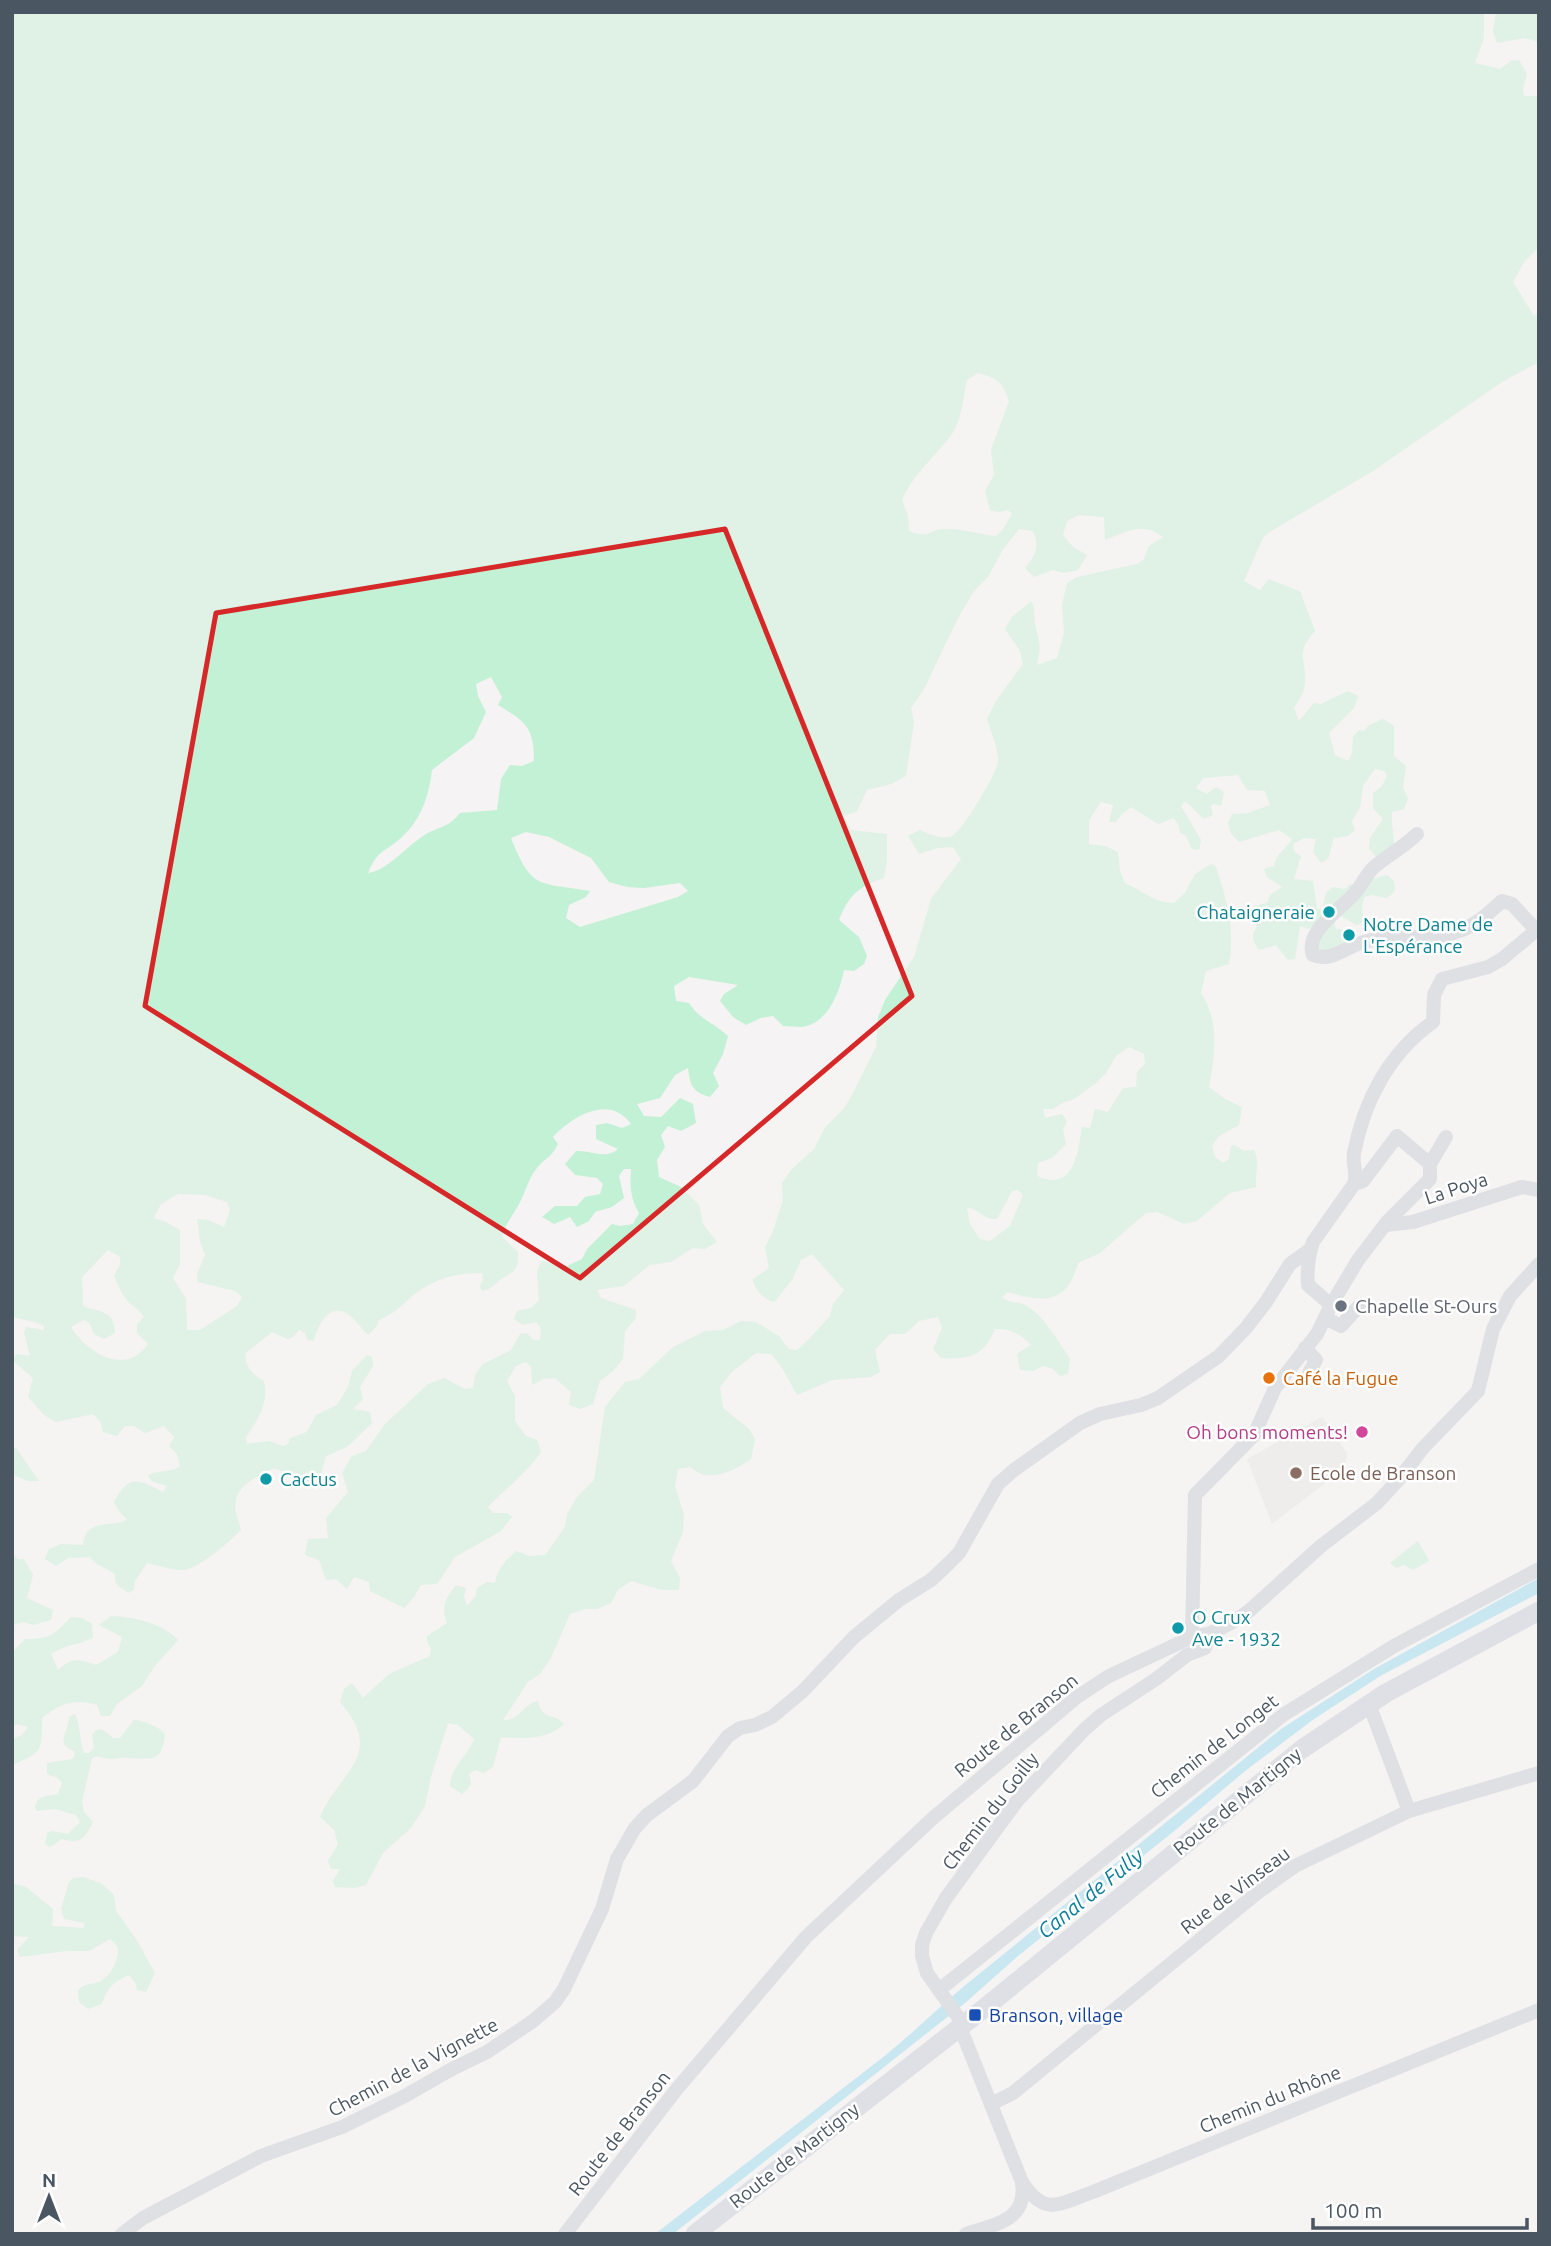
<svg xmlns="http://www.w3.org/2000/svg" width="1551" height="2246" font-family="Ubuntu,sans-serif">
<rect width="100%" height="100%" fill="#f5f3f3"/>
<path fill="#e6e4e5" d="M1322 1417 1347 1453 1345 1468 1272 1524 1247 1459Z"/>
<g fill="#c3f1d5" fill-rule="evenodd">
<path d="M12 12H1484V38L1475 63 1500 69 1511 61 1519 60 1527 74 1523 89 1524 96H1539V247L1524 262 1513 282 1534 316 1539 314V362L1502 382 1373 471 1268 533 1263 538 1244 581 1260 590 1269 579 1301 592C1304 606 1311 617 1315 631 1295 653 1306 658 1305 682 1305 691 1299 700 1294 708L1299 721 1314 703 1321 704 1348 691 1358 696 1354 708 1329 733 1335 755 1348 761 1352 753 1353 737 1359 730 1364 731 1369 725 1383 719 1394 726V756L1406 766 1403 787 1408 799 1404 809 1392 812C1391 824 1394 833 1394 845L1377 858 1369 849 1370 838 1383 819 1373 808V793L1382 786 1387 776 1385 771 1375 769 1363 786 1360 807 1352 821 1355 830 1348 836 1334 838 1328 859 1321 863 1313 852 1316 839 1304 838 1293 844 1294 852 1301 856 1294 879 1313 881 1317 909H1322L1326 893 1332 887 1345 889 1349 885 1387 875 1394 881 1395 891 1387 898 1371 895 1364 897 1362 909 1364 923 1356 925 1338 914 1334 923 1336 929 1355 930 1357 940 1326 956 1316 950 1314 927 1308 929 1300 926 1295 959 1288 960 1276 945 1259 950C1252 940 1251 937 1257 926L1253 912 1254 906 1267 903 1270 895 1282 887 1267 877 1264 869 1274 866C1275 854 1287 849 1292 839L1279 830 1239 842 1231 834 1228 823 1232 814 1248 813 1270 805 1265 791 1247 790 1238 775 1203 778 1196 788 1207 794 1216 787 1224 792 1221 806 1214 804 1211 806 1213 815 1204 819 1185 801 1181 806 1201 840 1199 850 1192 849 1186 836 1180 833 1179 826 1174 818 1158 824 1131 807 1121 815 1116 822H1109L1113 805 1101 802 1089 820V844L1105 846 1118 852 1120 871 1125 883C1143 891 1155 903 1174 903L1185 893 1195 874 1211 864 1216 867C1227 900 1235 930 1229 964L1206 971 1201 993C1220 1023 1215 1053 1209 1087L1225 1099 1242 1107 1239 1125 1219 1136 1212 1146 1215 1157 1223 1163 1229 1159 1231 1146 1235 1145 1244 1151 1254 1150C1260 1162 1255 1174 1256 1187L1230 1193 1197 1221 1184 1224 1157 1212 1146 1213 1100 1253 1078 1263C1067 1304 1044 1303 1008 1292L1002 1297C1009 1304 1019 1301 1027 1306 1045 1317 1058 1342 1070 1358L1068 1374 1060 1376 1053 1369 1043 1366 1033 1371 1020 1370 1017 1354 1031 1345C1020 1334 1011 1328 995 1329 983 1357 970 1359 941 1358L933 1349 942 1328 938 1317 919 1321 905 1334H890L875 1350 880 1372 871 1377 832 1380 797 1395 781 1366 771 1354 756 1353 732 1372 720 1387 723 1408 749 1429 755 1439 751 1459C739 1468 721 1477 706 1475 701 1475 695 1470 690 1467L678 1469 675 1486 684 1515 683 1532 671 1561 680 1578 679 1590H662L631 1581 618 1590 611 1603 597 1609H585L570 1614 551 1658 540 1674 528 1682 503 1720C520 1721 523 1704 538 1701 543 1722 552 1711 564 1724 547 1740 522 1739 501 1737L493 1767 484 1773 475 1770 469 1774C473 1785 470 1787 462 1794L450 1786C451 1766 468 1756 474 1739L458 1725 448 1723 431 1777 425 1806 411 1828 383 1853 366 1885 354 1888 335 1887 333 1881 340 1869H331L328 1861 338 1844 334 1830 320 1817C339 1771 387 1756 340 1702L344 1689 352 1683 363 1698 389 1674 430 1656 431 1649 427 1641V1636L447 1623C441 1607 445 1599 456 1585L466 1588 464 1596 467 1606 476 1596 477 1588 487 1582 495 1583C498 1568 505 1561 516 1551L530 1556 545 1555 565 1527 567 1514 577 1497 594 1480 605 1407 625 1382 639 1379 673 1347 705 1331 723 1330 741 1321 756 1322 779 1336 789 1349 797 1350 809 1339 830 1316 833 1304 844 1290 812 1254 801 1260 792 1280 774 1302C764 1299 754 1290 753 1279L769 1268 765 1247 772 1234 783 1200 782 1183 791 1170 814 1149 824 1129 845 1107 852 1095 876 1047 878 1017 885 1000 914 957 931 899 961 859 953 847 938 848 919 854 908 836 920 830C929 834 941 840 952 836 962 832 997 773 998 762 999 750 991 732 987 719L996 701 1023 664 1020 651 1005 629 1012 617 1031 601C1036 609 1033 614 1035 624 1039 644 1042 643 1037 665L1057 658 1064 633 1062 605 1067 583 1077 577 1137 564 1144 559 1149 546 1163 537C1142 521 1127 532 1105 540L1104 517 1079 515 1067 521 1063 535 1073 547 1087 555 1078 570 1063 573 1053 570 1034 577 1025 568C1036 555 1040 546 1033 531L1019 529 1002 551 988 577 974 591 958 618 923 691 911 708 914 722 906 776 891 784 867 790 857 811 844 816 851 830 887 834V860L884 878C859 886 848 896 839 920L859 937 867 956 864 964 854 971 844 970C840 992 827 1025 801 1027 795 1027 789 1026 783 1026L773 1016 761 1018 746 1025 733 1017 720 1001 724 994 738 985 689 977 674 986 676 1001 689 1003C699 1019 714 1023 728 1036L723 1054 713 1073 719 1086 710 1097C692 1092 690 1085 688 1068L675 1075 660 1098 637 1104 644 1116 661 1117 680 1098 693 1104 696 1123 681 1131 668 1126 661 1135 665 1147 657 1160 659 1177 681 1187 699 1205 703 1224 717 1242 705 1249 693 1248 671 1262 650 1265 624 1286 597 1290 601 1298 636 1310V1318L625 1331 623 1359 613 1371 600 1381 593 1404 580 1409 569 1405 571 1392 555 1378 544 1379 532 1385 531 1367 526 1362 516 1366 507 1381 515 1396V1421L526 1436 537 1440 541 1452C526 1474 506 1488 488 1507L493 1513H507L512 1517 501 1531 455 1557 437 1584 421 1585 414 1597 404 1608 370 1591 369 1582 354 1577 347 1589 336 1579 326 1580 319 1560 305 1555 308 1539 328 1538 326 1518 348 1492 342 1473 352 1456 366 1451 385 1424 428 1384 444 1378 465 1389 473 1388 475 1375 483 1364 511 1350 520 1334 527 1333 533 1340H540L541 1328 536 1322 523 1325 514 1319 517 1311 531 1308 539 1300 537 1272 541 1261 567 1266 582 1259 587 1249 612 1224 620 1226 633 1224 639 1213C630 1198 630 1186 631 1169H624L619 1176 624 1198 612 1207 595 1212 589 1221 577 1227 570 1217 554 1224 542 1217 555 1206H577L585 1197 600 1194 603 1184 597 1178 575 1175 565 1164 576 1151C591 1150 606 1160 618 1149L596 1139V1125L607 1123 622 1128 631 1124C609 1094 573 1116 553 1137L558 1144C552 1157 545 1158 537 1168 529 1178 527 1187 522 1198 516 1212 505 1223 502 1237L518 1252C518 1270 516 1270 501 1279 493 1285 492 1289 482 1291L480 1286 483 1280 482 1273C457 1273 435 1278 415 1294 401 1305 397 1312 379 1320L377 1326 368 1335C362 1329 355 1319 348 1314 328 1302 317 1327 314 1341L307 1340 305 1333 299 1330 293 1337 287 1339 272 1332 246 1353C244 1366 253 1375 264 1381 269 1403 258 1420 246 1437L247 1444 269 1441 283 1446 288 1444 290 1438 307 1432 316 1415 337 1405 348 1387 352 1371 367 1355 372 1357 373 1366 360 1387 363 1399 353 1409 370 1412 372 1423 347 1447 326 1456 321 1474 308 1482 274 1468C255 1478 231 1486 236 1513 237 1519 240 1524 241 1530 229 1542 197 1571 181 1570 170 1570 158 1565 147 1563L135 1581 134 1590 128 1593C120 1586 114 1586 115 1574L97 1564 90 1557 68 1558 56 1566 45 1559 49 1549 61 1544 83 1545C85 1518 110 1528 127 1520L118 1510 114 1502C129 1474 138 1479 163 1492L167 1486 151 1481 148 1475C159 1470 171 1473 180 1466L177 1454 169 1446 174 1437 164 1426 145 1433 134 1426H125L117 1436 103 1432 100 1421 93 1414 56 1422 44 1415 28 1397 33 1378 12 1360 17 1354 30 1356 24 1333 26 1327 44 1330V1326C34 1320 23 1321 12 1316ZM978 373C998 379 1002 381 1009 401L991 450 994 475 985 491 990 510 999 512 1008 510 1012 514 1004 528 996 536C979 534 963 529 946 529 930 528 930 540 909 531L908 516 902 500C914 473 935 457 952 434 962 419 963 397 967 380ZM491 677 502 697 498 705C526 722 534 727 534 761L522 766 510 765 501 779 497 810 460 813C446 830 440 825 423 836 407 846 387 871 368 873 378 849 384 853 401 838 421 820 429 796 432 770L474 738 486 712 478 696 476 684ZM526 832 549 837 591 858 609 882 627 887 644 888 680 883 688 891 678 897 580 927 566 918 569 905 586 897 590 891C539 882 532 891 511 838ZM1129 1047 1144 1054 1145 1064 1137 1072 1136 1087 1123 1088 1108 1112 1095 1109 1090 1128 1082 1127C1078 1153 1074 1193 1037 1176L1038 1163 1052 1158 1066 1144 1063 1130 1067 1121 1062 1114 1045 1118 1043 1109H1053L1062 1103 1074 1099 1096 1083 1106 1073 1116 1056ZM1018 1190 1023 1195 1010 1226 990 1241 980 1239 970 1224 967 1208C979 1208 982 1220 997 1219L1012 1191ZM178 1194 205 1195 227 1202 230 1210 224 1227 208 1220 197 1219 200 1241 205 1255 197 1274 198 1282 235 1291 242 1297 237 1306 200 1330H187L186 1299 173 1278 180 1264V1230L164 1221 154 1218 161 1204ZM108 1250 120 1257V1265L114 1276C118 1284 121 1293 126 1299 132 1306 139 1309 144 1317L137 1324V1333L148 1344C126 1377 87 1353 71 1327L84 1320 90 1324 94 1334 104 1339 115 1333C114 1309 100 1313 83 1306L82 1277Z"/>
<path d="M1496 12H1539V42L1525 38 1497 43 1493 31Z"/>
<path d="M12 1448H16L39 1481H28L12 1474Z"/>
<path d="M1418 1541 1429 1561 1413 1570 1404 1565 1396 1568 1390 1563Z"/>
<path d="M12 1553 18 1559H24L33 1575 27 1598 53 1610 51 1620 33 1625 24 1622 12 1625Z"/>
<path d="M111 1616C133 1617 163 1623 178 1640L154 1667 142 1686 117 1704 110 1716H101L97 1705C75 1698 60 1703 42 1718 42 1751 43 1752 12 1765V1739L22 1735 28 1727 17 1724 12 1727V1653L25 1639C51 1639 54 1635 71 1617L82 1618 92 1624 93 1638C78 1645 64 1645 51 1654L58 1670C73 1657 78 1659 96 1665L118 1652 122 1637 99 1625Z"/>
<path d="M75 1714C81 1726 79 1741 84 1753H89L94 1748 92 1735C100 1723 106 1733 113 1738H120L134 1720C142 1720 160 1727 165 1734 162 1762 153 1759 130 1758 114 1757 115 1762 97 1756L92 1758 82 1802 84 1812 93 1822C85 1838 81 1845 62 1839L50 1847 45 1844 47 1833 52 1831 68 1834 80 1822 76 1815 55 1809 37 1811 35 1808C37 1794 47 1797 58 1794L62 1783 58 1778 47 1774V1763L72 1759 75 1755 74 1751C54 1743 69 1732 69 1717Z"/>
<path d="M84 1877 102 1884 114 1895 116 1911 136 1939 155 1973 146 1992 137 1990 136 1984 129 1975C113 1982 107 1988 102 2004L88 2009 79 2002 78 1991C83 1983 91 1985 99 1982 111 1976 121 1958 117 1946L110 1939 89 1951H66L20 1957 17 1950 29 1937 12 1936V1883L26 1887 53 1909 52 1926 84 1928V1923L64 1919 61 1909 69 1882 73 1878Z"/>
</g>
<path fill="#90daee" d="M1539 1578V1593L1382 1675 1314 1719 1245 1771 1173 1832 1018 1956 965 2003 673 2234H655L882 2058C911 2035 935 2011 963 1987L1281 1729 1374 1669Z"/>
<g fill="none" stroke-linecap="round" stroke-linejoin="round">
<g stroke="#c1cad2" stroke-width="14">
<path d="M1417 834C1404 847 1388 855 1374 867 1366 874 1362 886 1354 894 1341 909 1304 932 1313 955 1330 963 1347 946 1364 942 1394 933 1428 942 1457 932 1476 925 1488 914 1502 901L1512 904 1536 930"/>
<path d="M1354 1184 1363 1181 1397 1136 1430 1164"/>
<path d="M1385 1225 1413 1222 1522 1187 1539 1190"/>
<path d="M1331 1305 1308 1285C1307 1271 1308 1256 1313 1242L1354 1184C1358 1174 1352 1164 1354 1153 1364 1101 1389 1053 1433 1022L1434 995 1442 979 1488 967 1502 959 1539 928"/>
<path d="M1325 1318 1341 1326 1360 1305"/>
<path d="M1305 1348 1316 1360 1309 1373"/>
<path d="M1192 1637 1195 1495 1254 1435 1275 1388 1317 1334 1331 1305 1358 1260 1387 1222 1430 1179V1164L1446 1137"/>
<path d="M1369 1704 1409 1811"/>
<path d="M939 1990 1283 1715 1394 1646 1539 1569"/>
<path d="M963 2024 927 1973 922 1956V1945L926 1933 946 1898 1017 1801 1084 1730 1101 1715 1156 1679 1187 1655 1205 1648 1207 1643 1203 1636"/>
<path d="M960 2027 1022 2182C1028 2221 995 2224 966 2234"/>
<path d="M991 2104 1013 2093 1257 1893 1295 1866 1409 1811 1539 1773"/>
<path d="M1022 2182C1045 2217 1058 2204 1093 2192L1539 2010"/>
<path d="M122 2234 143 2218 261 2156 342 2127 403 2097 452 2069 487 2052 533 2021 555 2002 564 1989 602 1909 617 1859 635 1828 647 1815 693 1781 728 1736 740 1728 755 1725 772 1717 803 1691 854 1637 899 1600 931 1580 945 1567 959 1553 998 1484 1014 1470 1080 1423 1100 1414 1141 1405 1158 1398 1219 1356 1246 1328 1266 1302 1290 1264 1311 1249"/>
<path d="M565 2234 676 2090 806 1937 933 1818 1077 1697 1109 1676 1192 1637 1211 1633 1231 1623 1249 1611 1321 1546 1377 1503 1399 1479 1423 1448 1478 1391 1493 1329 1510 1296 1539 1264"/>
</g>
<path stroke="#c1cbd6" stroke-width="19" d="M695 2234 982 2010 1302 1749 1386 1693 1539 1611"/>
</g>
<path d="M0 0H1551V2246H0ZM725 529 912 996 580 1278 145 1006 216 613Z" fill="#f5f3f3" fill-opacity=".55" fill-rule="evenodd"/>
<path fill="none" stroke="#d62828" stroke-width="5" stroke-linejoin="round" d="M725 529 912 996 580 1278 145 1006 216 613Z"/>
<g fill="#0f9aa8" stroke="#fff" stroke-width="2.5">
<circle cx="1329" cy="912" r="7"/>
<circle cx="1349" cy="935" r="7"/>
<circle cx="266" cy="1479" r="7"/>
<circle cx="1178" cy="1628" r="7"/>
</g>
<circle fill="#6b7280" stroke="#fff" stroke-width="2.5" cx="1341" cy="1306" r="7"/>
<circle fill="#e8710a" stroke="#fff" stroke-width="2.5" cx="1269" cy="1378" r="7"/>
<circle fill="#d1479c" stroke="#fff" stroke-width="2.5" cx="1362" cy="1432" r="7"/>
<circle fill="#8d6e63" stroke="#fff" stroke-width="2.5" cx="1296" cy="1473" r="7"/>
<rect fill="#1a4fb4" stroke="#fff" stroke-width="2.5" x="968" y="2008" width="14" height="14" rx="3.5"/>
<g text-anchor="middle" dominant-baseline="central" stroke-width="5" stroke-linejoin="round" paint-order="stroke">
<g font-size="19" fill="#0d838f" stroke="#fff" text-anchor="start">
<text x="1315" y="912" text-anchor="end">Chataigneraie</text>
<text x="1363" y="924">Notre Dame de<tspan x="1363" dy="22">L'Espérance</tspan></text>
<text x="280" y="1479">Cactus</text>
<text x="1192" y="1617">O Crux<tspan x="1192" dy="22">Ave - 1932</tspan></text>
</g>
<g font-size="19" fill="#4a5661" stroke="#fff">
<text transform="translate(1456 1188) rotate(-18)">La Poya</text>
<text transform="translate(1016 1725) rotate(-39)">Route de Branson</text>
<text transform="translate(1214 1746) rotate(-38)">Chemin de Longet</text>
<text transform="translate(1237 1801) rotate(-39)">Route de Martigny</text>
<text transform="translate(990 1811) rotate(-52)">Chemin du Goilly</text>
<text transform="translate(1235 1890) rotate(-37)">Rue de Vinseau</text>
<text transform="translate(413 2067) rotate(-28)">Chemin de la Vignette</text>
<text transform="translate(1270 2099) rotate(-22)">Chemin du Rhône</text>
<text transform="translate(619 2133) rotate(-52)">Route de Branson</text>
<text transform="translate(794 2155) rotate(-38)">Route de Martigny</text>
</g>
<g font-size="19" fill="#5b616d" stroke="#fff" text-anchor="start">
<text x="1355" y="1306">Chapelle St-Ours</text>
</g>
<g font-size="19" fill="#c56008" stroke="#fff" text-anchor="start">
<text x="1283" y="1378">Café la Fugue</text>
</g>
<g font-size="19" fill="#b23c85" stroke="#fff" text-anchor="end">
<text x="1348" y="1432">Oh bons moments!</text>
</g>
<g font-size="19" fill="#785e54" stroke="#fff" text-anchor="start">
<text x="1310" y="1473">Ecole de Branson</text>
</g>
<g font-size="19" fill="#164399" stroke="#fff" text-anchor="start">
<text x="989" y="2015">Branson, village</text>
</g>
<g font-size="21" font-style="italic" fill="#0c7c9b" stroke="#fff">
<text transform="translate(1090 1893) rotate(-39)">Canal de Fully</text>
</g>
</g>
<rect width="1551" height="2246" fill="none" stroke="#4a5661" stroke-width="28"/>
<g transform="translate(49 2197)" stroke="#ffffff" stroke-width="5" paint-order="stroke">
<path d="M0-5L12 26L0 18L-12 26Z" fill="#4a5661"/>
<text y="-10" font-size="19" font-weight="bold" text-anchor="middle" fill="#4a5661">N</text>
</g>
<path d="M1313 2218v10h214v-10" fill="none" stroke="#4a5661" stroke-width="3.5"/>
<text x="1324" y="2218" font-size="21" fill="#4a5661" stroke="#ffffff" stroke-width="5" paint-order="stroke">100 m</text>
</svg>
